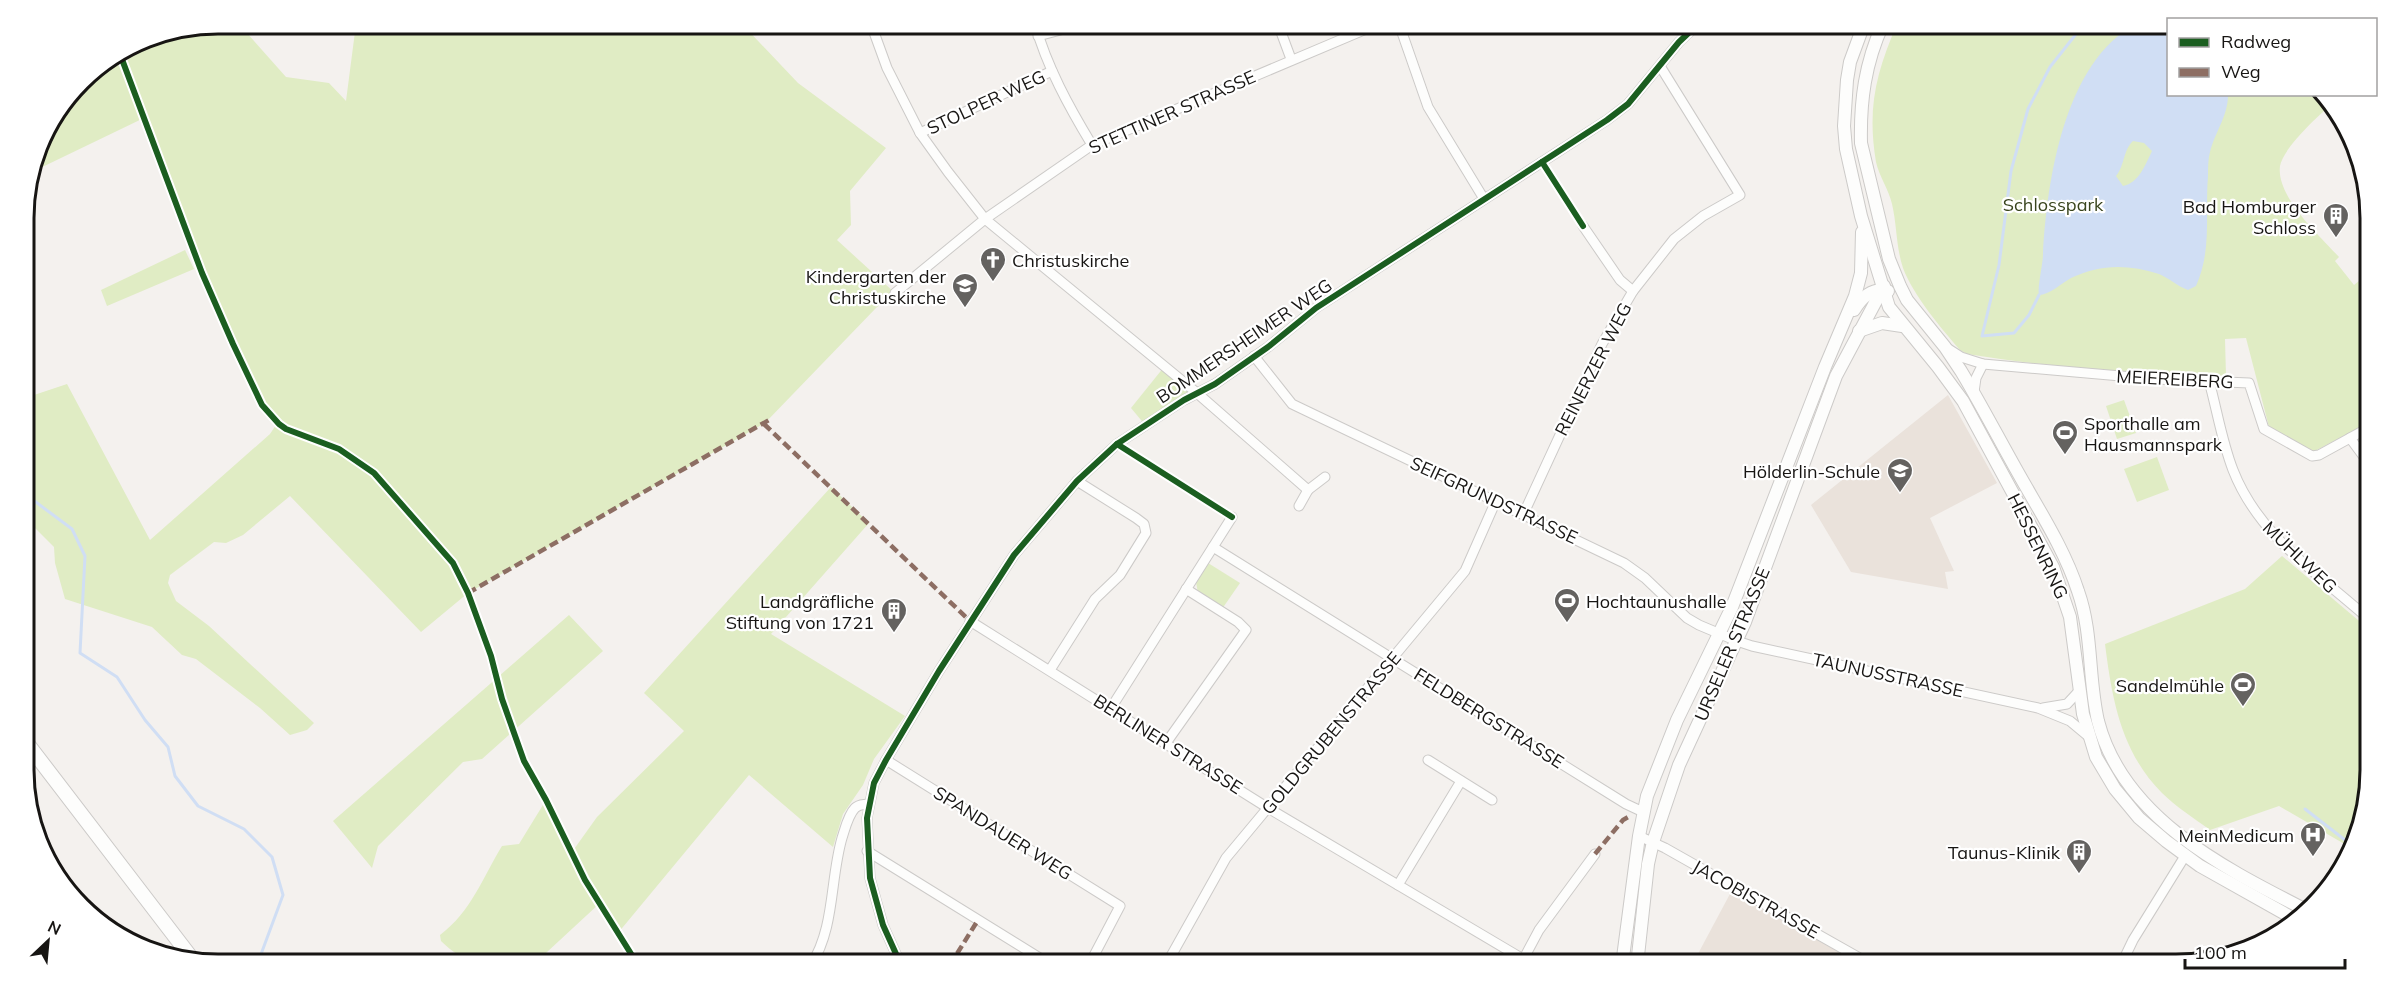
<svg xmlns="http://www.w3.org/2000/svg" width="2395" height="989" font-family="Mulish,sans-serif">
<rect width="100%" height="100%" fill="#f4f1ee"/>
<g fill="#eae2db">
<path d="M1948 395 1997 483 1930 518 1954 571 1945 572 1948 589 1851 572 1811 505Z"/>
<path d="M1731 892 1862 965H1692Z"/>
</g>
<g fill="#e0ecc4">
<path d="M218 24H244L247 33 286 77 329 83 346 101 356 24H742L798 83 886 148 850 191 851 225 837 240 895 293 876 308 765 423 468 593 421 632 290 496 243 535 226 543 214 542 170 575 168 583 176 601 209 626 314 723 307 730 290 735 260 708 196 659 182 655 152 627 65 599 55 563 54 547 32 525 25 515V398L67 384 150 540 270 434 276 425 290 435 343 455 346 452 289 429 277 420 265 403 202 272 146 117 34 171 44 132 90 73 144 39Z"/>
<path d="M1897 24H2168V94L2323 95 2332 104C2319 115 2283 148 2280 166 2276 197 2320 236 2339 257L2335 261 2354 285 2370 272V422L2313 452 2269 427 2246 338 2225 339 2226 376C2140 373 2052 368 1967 354L1960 350C1941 328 1913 295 1903 268 1896 247 1897 225 1892 204 1889 190 1879 176 1876 162 1867 108 1876 73 1897 24Z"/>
<path d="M185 250 194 269 107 306 101 290Z"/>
<path d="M1164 367 1197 393 1146 426 1131 408Z"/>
<path d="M2124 400 2136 433 2117 439 2106 406Z"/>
<path d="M2157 457 2169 490 2137 502 2124 469Z"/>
<path d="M831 487 869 523 771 634 905 716 874 759 863 785 843 814 833 847 749 775 618 933 600 903 533 965C495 965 470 970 441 941L440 935C471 912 483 877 502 846L519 844 546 800 572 852 597 817 684 731 644 693Z"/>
<path d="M2282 556 2371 631V771L2356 845 2353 849 2279 806 2210 830C2194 818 2176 807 2162 793 2121 752 2112 699 2105 644L2245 589Z"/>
<path d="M1208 563 1240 583 1222 609 1198 593 1196 582Z"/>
<path d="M569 615 603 651 482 759 463 762 378 846 372 868 333 821Z"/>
</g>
<path fill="#d0def4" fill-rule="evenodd" d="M2136 24H2155L2168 31V94L2228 95C2228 116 2215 132 2210 152 2208 159 2208 168 2208 176 2205 214 2212 251 2196 286L2188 290C2177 286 2169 278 2159 274 2128 264 2100 264 2071 278 2062 283 2049 295 2039 295 2037 288 2043 264 2043 254 2047 181 2064 62 2136 24ZM2133 141 2144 143 2152 151C2145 165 2139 183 2123 186L2116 176C2125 165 2123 150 2133 141Z"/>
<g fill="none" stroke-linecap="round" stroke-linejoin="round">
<g stroke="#d0def4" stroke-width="3">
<path d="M2039 295 2029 315 2014 333 1982 336 1999 265 2011 171 2028 109 2050 67 2084 24"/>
<path d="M25 494 72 529 85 556 80 653 117 677 145 720 168 747 175 776 198 806 244 829 272 857 283 895 257 965"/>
<path d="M2305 809 2354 847"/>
</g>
<defs>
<g id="minor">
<path d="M871 24 887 68 920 133 948 172 985 219 1197 393 1308 490 1325 477"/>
<path d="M1035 24C1047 67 1069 107 1092 145"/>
<path d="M1278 24 1291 59"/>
<path d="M1399 24 1428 107 1484 199"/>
<path d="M1038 36 1083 24"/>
<path d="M920 133 1052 71"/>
<path d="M1583 226 1620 280 1633 291"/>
<path d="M895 293 985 219 1092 145 1378 24"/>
<path d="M1947 348 1961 357 1983 364 2155 379 2249 383 2264 429 2312 456 2319 455 2370 427"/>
<path d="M1254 356 1292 404 1624 563 1645 578 1687 618 1699 625 1737 641 1752 646 2038 708 2070 721 2088 736"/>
<path d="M2209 381C2217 410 2222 442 2233 470 2259 537 2320 575 2371 621"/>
<path d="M1974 392 1976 378 1983 364"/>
<path d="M2350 438 2370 465"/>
<path d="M1299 506 1308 490"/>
<path d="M1523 515 1602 344 1633 291 1674 239 1703 216 1740 195 1660 66"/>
<path d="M1213 547 1626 804 1643 812"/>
<path d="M970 621 1268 808 1533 965"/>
<path d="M1050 670 1095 599 1120 575 1146 533 1144 524 1136 518 1077 481"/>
<path d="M1111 708 1232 517"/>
<path d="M2043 708 2067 704 2079 691"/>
<path d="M1166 743 1246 630 1238 622 1186 589"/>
<path d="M886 760 1120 906 1089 965"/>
<path d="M1428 760 1492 800"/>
<path d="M1639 836 1665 848 1872 965"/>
<path d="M867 851 1051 965"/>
<path d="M1398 885 1461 781"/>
<path d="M1523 960 1539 930 1595 854"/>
<path d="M811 965C835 928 830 879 842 838 845 829 848 815 855 808 859 804 863 805 868 804"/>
<path d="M901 965 883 925 870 878 867 818 874 783 886 760 939 671 1014 555 1077 481 1117 444 1184 400 1215 384 1268 347 1316 308 1607 120 1628 104 1679 42 1698 24"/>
<path d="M1166 965 1226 858 1465 571 1495 503"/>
<path d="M2121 965 2133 940 2185 856"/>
</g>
<g id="tertiary">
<path d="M1864 24 1850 62 1847 80 1844 126 1846 149 1861 216 1889 307 1938 367 1963 401 2053 567 2070 617 2083 714 2096 757 2115 789 2139 818 2166 841 2200 866 2298 921"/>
<path d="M1883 24C1865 63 1860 101 1861 143L1889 259 1900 286 1907 300 1945 347 1961 371C1982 406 2001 443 2021 478 2042 515 2065 551 2078 591 2093 633 2088 678 2098 721 2123 818 2224 868 2306 910"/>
<path d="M1854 310C1862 297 1872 287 1888 291"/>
<path d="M1859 331 1882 323 1902 326"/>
<path d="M1622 965 1639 836 1647 796 1677 720 1732 607 1825 367 1855 296 1861 273 1862 232"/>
<path d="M1637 965 1648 864 1653 842 1679 765 1745 622 1836 376 1884 286"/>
</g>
<path id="secondary" d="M26 742 193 960"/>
</defs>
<use href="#minor" stroke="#cccac8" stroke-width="11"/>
<use href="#tertiary" stroke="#cccac8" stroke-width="14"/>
<use href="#secondary" stroke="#cccac8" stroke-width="16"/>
<use href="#minor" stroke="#fdfdfc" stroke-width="9"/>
<use href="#tertiary" stroke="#fdfdfc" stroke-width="12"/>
<use href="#secondary" stroke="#fdfdfc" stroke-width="14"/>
<g stroke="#8d6e63" stroke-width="4.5" stroke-dasharray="9 4.5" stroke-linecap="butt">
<path d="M764 424 970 621"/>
<path d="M468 593 769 420"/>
<path d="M1595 854 1623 820 1630 816"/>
<path d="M950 965 978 920"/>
</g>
<defs>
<g id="cycleway">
<path d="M120 54 202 273 233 344 262 405 279 424 286 429 339 449 374 473 453 563 468 593 491 656 502 699 524 761 546 800 585 880 638 965"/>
<path d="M1542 162 1583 226"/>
<path d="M1117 444 1232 517"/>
<path d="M901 965 883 925 870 878 867 818 874 783 886 760 939 671 1014 555 1077 481 1117 444 1184 400 1215 384 1268 347 1316 308 1607 120 1628 104 1679 42 1698 24"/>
</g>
</defs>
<use href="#cycleway" stroke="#fff" stroke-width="10"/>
<use href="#cycleway" stroke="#1b5e20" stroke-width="6"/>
</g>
<defs>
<symbol id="building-pin" viewBox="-11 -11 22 30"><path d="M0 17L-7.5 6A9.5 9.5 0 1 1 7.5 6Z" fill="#646260" stroke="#fff"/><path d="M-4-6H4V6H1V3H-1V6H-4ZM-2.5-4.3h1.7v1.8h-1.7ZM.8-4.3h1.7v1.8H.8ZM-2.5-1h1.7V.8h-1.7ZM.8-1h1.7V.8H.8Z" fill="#fff"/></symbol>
<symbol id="church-pin" viewBox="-11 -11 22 30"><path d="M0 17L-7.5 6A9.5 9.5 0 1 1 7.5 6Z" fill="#646260" stroke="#fff"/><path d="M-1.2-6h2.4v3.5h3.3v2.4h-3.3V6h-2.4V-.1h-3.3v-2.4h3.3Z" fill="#fff"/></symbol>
<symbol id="school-pin" viewBox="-11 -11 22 30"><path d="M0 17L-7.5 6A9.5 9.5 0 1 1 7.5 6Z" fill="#646260" stroke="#fff"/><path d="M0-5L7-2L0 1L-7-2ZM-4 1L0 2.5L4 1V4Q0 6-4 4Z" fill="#fff"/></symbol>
<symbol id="stadium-pin" viewBox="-11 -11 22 30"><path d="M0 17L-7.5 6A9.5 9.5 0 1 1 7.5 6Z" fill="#646260" stroke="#fff"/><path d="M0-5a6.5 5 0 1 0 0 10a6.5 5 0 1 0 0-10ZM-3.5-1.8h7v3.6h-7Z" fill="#fff"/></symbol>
<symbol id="hospital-pin" viewBox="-11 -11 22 30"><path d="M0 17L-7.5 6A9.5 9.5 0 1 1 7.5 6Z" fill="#646260" stroke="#fff"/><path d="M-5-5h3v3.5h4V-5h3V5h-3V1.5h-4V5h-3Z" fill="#fff"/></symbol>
</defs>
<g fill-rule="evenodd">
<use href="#building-pin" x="2321" y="201" width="30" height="40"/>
<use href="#church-pin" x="978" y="245" width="30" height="40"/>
<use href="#school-pin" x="950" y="271" width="30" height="40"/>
<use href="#stadium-pin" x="2050" y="418" width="30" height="40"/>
<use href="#school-pin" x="1885" y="456" width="30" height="40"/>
<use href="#stadium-pin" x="1552" y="586" width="30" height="40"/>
<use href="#building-pin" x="879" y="596" width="30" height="40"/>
<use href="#stadium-pin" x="2228" y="670" width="30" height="40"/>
<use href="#hospital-pin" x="2298" y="820" width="30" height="40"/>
<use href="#building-pin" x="2064" y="837" width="30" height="40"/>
</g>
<g text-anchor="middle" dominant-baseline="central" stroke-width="4.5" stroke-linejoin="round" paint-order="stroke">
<g font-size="18" fill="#171513" stroke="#fff">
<text transform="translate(986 102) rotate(-25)">STOLPER WEG</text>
<text transform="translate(1172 112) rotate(-24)">STETTINER STRASSE</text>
<text transform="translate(1244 341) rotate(-34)">BOMMERSHEIMER WEG</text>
<text transform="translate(1593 369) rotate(-63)">REINERZER WEG</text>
<text transform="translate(2175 379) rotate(3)">MEIEREIBERG</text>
<text transform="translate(1494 500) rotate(25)">SEIFGRUNDSTRASSE</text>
<text transform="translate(2038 546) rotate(64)">HESSENRING</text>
<text transform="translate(2300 557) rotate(44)">MÜHLWEG</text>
<text transform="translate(1732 644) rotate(-67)">URSELER STRASSE</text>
<text transform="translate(1888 675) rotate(12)">TAUNUSSTRASSE</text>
<text transform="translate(1489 718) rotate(32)">FELDBERGSTRASSE</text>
<text transform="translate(1331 733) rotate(-50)">GOLDGRUBENSTRASSE</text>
<text transform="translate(1168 744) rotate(32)">BERLINER STRASSE</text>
<text transform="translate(1003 833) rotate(32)">SPANDAUER WEG</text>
<text transform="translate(1756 899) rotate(29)">JACOBISTRASSE</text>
</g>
<g font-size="18" fill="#38441d" stroke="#fff">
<text x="2053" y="204">Schlosspark</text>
</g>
<g font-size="18" fill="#171513" stroke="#fff" text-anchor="end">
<text x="2316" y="206">Bad Homburger<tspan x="2316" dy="21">Schloss</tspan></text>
<text x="1012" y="260" text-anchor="start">Christuskirche</text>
<text x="946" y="276">Kindergarten der<tspan x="946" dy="21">Christuskirche</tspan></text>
<text x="2084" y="423" text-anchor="start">Sporthalle am<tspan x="2084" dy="21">Hausmannspark</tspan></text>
<text x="1880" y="471">Hölderlin-Schule</text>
<text x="874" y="601">Landgräfliche<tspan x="874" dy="21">Stiftung von 1721</tspan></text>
<text x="1586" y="601" text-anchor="start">Hochtaunushalle</text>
<text x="2224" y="685">Sandelmühle</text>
<text x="2294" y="835">MeinMedicum</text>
<text x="2060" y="852">Taunus-Klinik</text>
</g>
</g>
<path d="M0 0H2395V989H0ZM218 34H2176A184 184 0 0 1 2360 218V770A184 184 0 0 1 2176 954H218A184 184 0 0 1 34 770V218A184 184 0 0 1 218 34Z" fill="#fff" fill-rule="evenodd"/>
<path fill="none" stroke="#171513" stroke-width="3" d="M218 34H2176A184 184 0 0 1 2360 218V770A184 184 0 0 1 2176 954H218A184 184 0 0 1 34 770V218A184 184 0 0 1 218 34Z"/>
<rect x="2167" y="18" width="210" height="78" fill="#ffffff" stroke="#a2a1a1" stroke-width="1.5"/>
<rect x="2179" y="38" width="30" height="9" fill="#1b5e20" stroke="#a2a1a1" stroke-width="1.5"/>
<text x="2221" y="48" font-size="18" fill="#171513">Radweg</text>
<rect x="2179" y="68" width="30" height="9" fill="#8d6e63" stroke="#a2a1a1" stroke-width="1.5"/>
<text x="2221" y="78" font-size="18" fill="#171513">Weg</text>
<g transform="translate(48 941) rotate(26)" stroke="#ffffff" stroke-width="4.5" paint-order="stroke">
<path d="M0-4.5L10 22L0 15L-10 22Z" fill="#171513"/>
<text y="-9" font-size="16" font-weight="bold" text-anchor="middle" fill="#171513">N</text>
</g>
<path d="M2185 959v9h160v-9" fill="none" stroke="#171513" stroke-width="3"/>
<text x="2194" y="959" font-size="18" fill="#171513" stroke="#ffffff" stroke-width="4.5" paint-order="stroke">100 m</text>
</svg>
